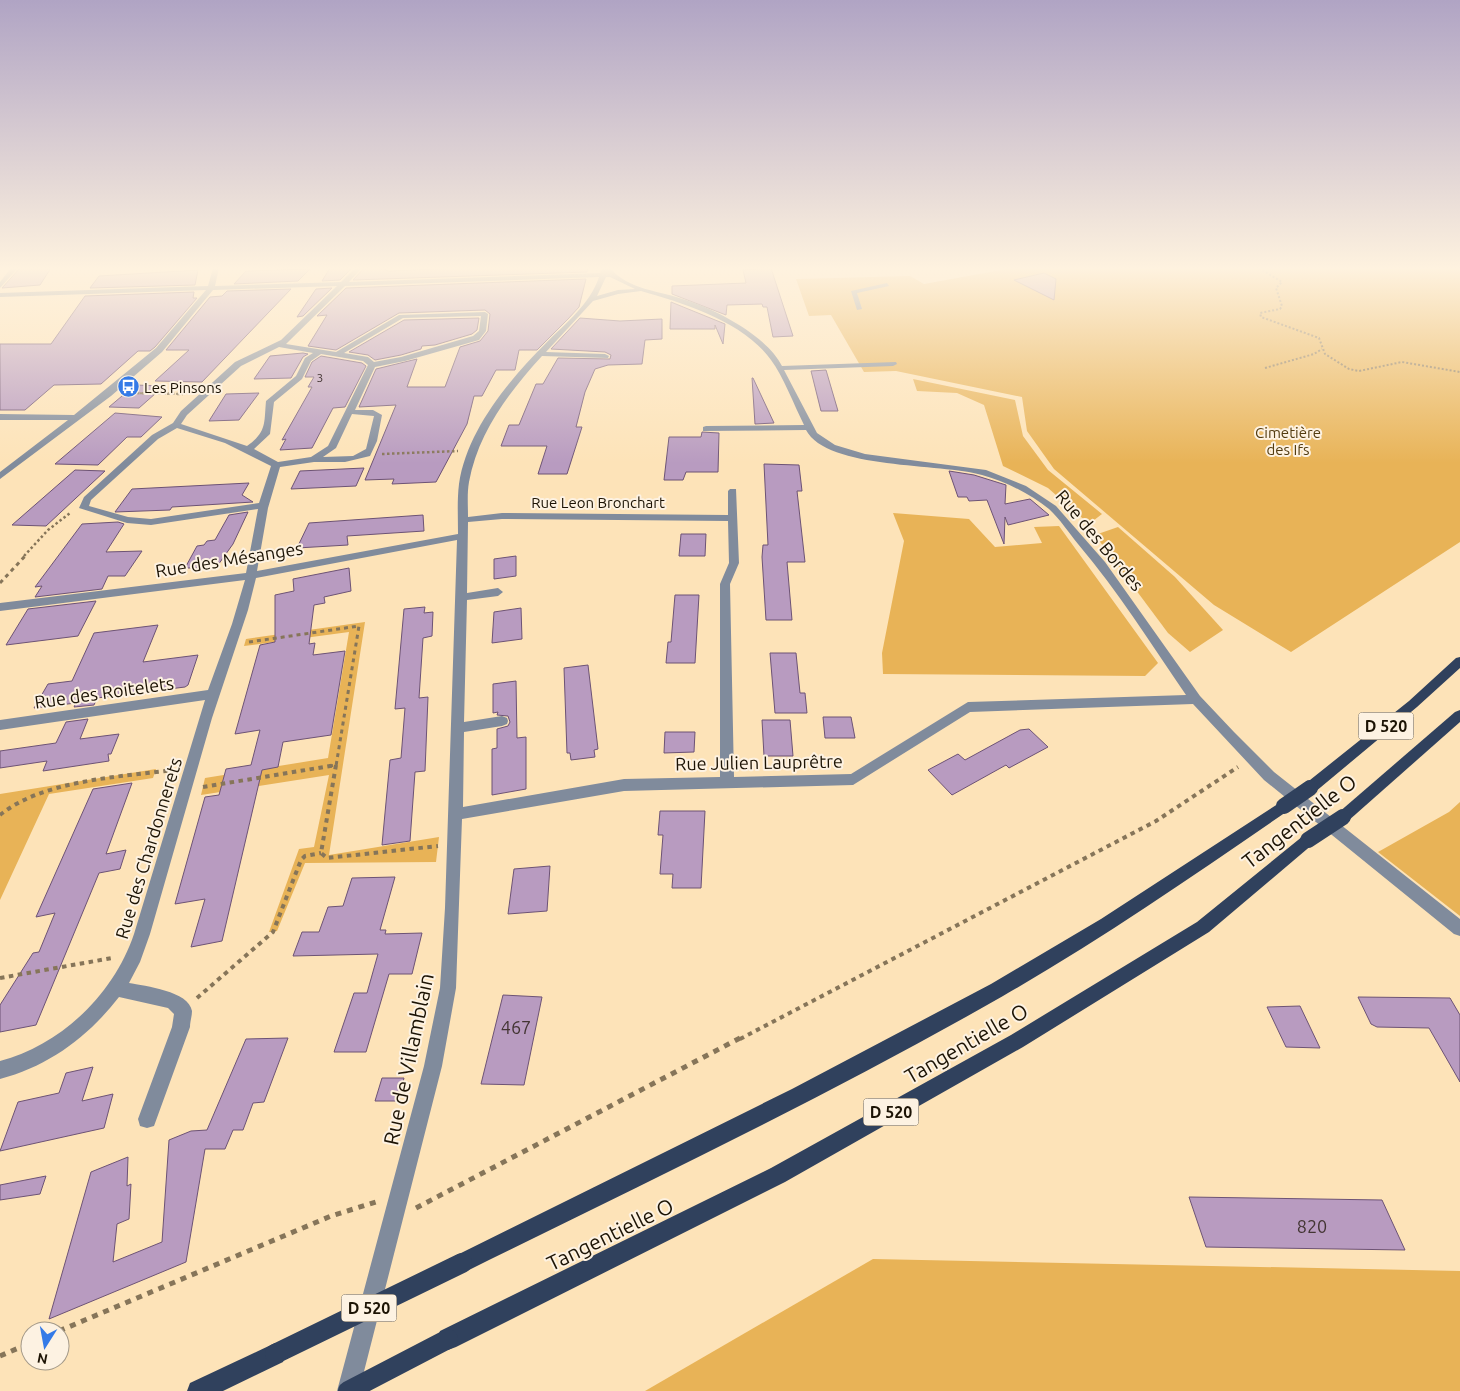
<svg xmlns="http://www.w3.org/2000/svg" width="1460" height="1391" font-family="Ubuntu,sans-serif">
<rect width="100%" height="100%" fill="#fde3b8"/>
<g fill="#e8b357">
<path d="M1012 268H1460V542L1291 652 1214 605 1054 469 1027 431 1022 397 896 371 864 372 831 315 809 316 796 279 910 276 924 284Z"/>
<path d="M913 379 1015 400 1023 436 1048 470 1102 514 1089 524 1048 488 1003 466 984 405 957 393 917 391Z"/>
<path d="M893 513 969 519 995 547 1042 543 1034 527 1059 526 1158 663 1145 676 883 674 882 653 904 541Z"/>
<path d="M1118 527 1175 577 1223 630 1190 652 1168 633 1095 535Z"/>
<path d="M365 622 329 855 439 837 436 862 305 863 277 931 269 932 299 849 314 847 329 775 201 795 205 778 328 758 349 632 244 646 246 639Z"/>
<path d="M156 769 153 778 49 794 0 900V794Z"/>
<path d="M1460 802V916L1378 852 1449 812Z"/>
<path d="M873 1259 1460 1271V1391H645Z"/>
</g>
<g fill="#b89bc0" stroke="#6d5375">
<path d="M20 268H51L40 285 2 288Z"/>
<path d="M330 268H352L340 280 322 281Z"/>
<path d="M364 268H385V270L389 271 459 268H588L587 272 353 280Z"/>
<path d="M771 268 793 336 773 337 767 307H763L762 304 727 305 726 315 672 294V286L746 283 743 270Z"/>
<path d="M310 269 298 281 234 284 246 271Z"/>
<path d="M198 270 195 285 90 288 99 276Z"/>
<path d="M1044 273 1056 279 1054 300 1014 280Z"/>
<path d="M586 279 579 307 568 319 537 350H519L515 370H496L482 396H474L467 424 436 482 392 484 394 479 365 480 396 405 359 407 376 369 417 359 407 387H445L460 347 480 341 488 331 490 314 485 310 399 313 336 350 308 346 327 315 317 316 346 288Z"/>
<path d="M332 288 303 316 297 317 316 289Z"/>
<path d="M291 289 202 382 155 381 189 350H166L210 297 222 296 227 291Z"/>
<path d="M194 292 193 298H197L155 347 150 351H138L101 384 54 385 25 410H0V344H51L85 296Z"/>
<path d="M671 302 725 324 723 344 715 325V329H670Z"/>
<path d="M479 318 477 330 472 334 435 345 422 346 421 349 401 355 375 360 368 355 349 352 404 320Z"/>
<path d="M580 318 620 321 662 319V339L645 340 642 364 608 365 595 369 585 392 576 427H582L567 474H538L547 446H501L509 425H519L536 384H543L558 358 610 359 611 355 605 352 551 349Z"/>
<path d="M303 353 308 354 303 357 291 378 254 379 270 356Z"/>
<path d="M321 356 362 363 366 366 345 407 333 408 312 448 280 450 286 439 282 440 312 387H308L314 377H305L312 362Z"/>
<path d="M826 370 838 411H821L811 371Z"/>
<path d="M752 378H753L774 423 755 424Z"/>
<path d="M135 385 164 386 139 408 109 407Z"/>
<path d="M259 393 239 420 209 421 226 394Z"/>
<path d="M115 413 162 417 141 437H127L98 465 55 464Z"/>
<path d="M702 432 719 433 718 472H686L683 480H664L669 437H701Z"/>
<path d="M764 464 799 465 802 491H797L805 562H787L792 620H766L762 557 763 545H768Z"/>
<path d="M364 468 356 486 291 489 300 471Z"/>
<path d="M75 470 105 471 46 526 12 525Z"/>
<path d="M949 471 974 475 1006 485 1005 504 1030 499 1049 515 1008 525 1005 517 1004 544 987 500 969 501 967 497H958Z"/>
<path d="M249 483 242 495 253 502 172 507 170 510 115 512 132 489Z"/>
<path d="M248 512 233 544 218 565 213 566 212 568H185L197 546 204 545 207 541 215 540 229 515Z"/>
<path d="M423 515 424 531 347 536 348 545 297 548 309 523Z"/>
<path d="M118 522 124 524 106 552 142 551 125 576H108L102 589 35 597 42 586 35 587 82 524Z"/>
<path d="M681 534H706L705 556H679Z"/>
<path d="M516 556V576L494 579V559Z"/>
<path d="M349 568 351 591 324 597 325 603 314 605 309 644 315 643 313 655 345 651 331 735 283 742 278 767 262 770 222 941 191 947 205 899 175 904 205 797 219 795 226 769 251 765 260 730 235 734 260 645 275 642V595L294 591 293 579Z"/>
<path d="M675 595H699L695 663H666L668 642H671Z"/>
<path d="M96 601 78 636 6 645 28 609Z"/>
<path d="M425 607 424 613 433 612 432 636 423 638 419 698 428 697 425 771 415 772 410 841 382 845 390 760 401 758 405 708 395 709 404 609Z"/>
<path d="M521 608 522 639 492 643 494 612Z"/>
<path d="M158 625 143 662 198 655 188 685 185 687 97 698 94 705 74 707 76 703 34 708 48 684 72 681 94 633Z"/>
<path d="M770 653H796L800 693H805L807 713H775Z"/>
<path d="M588 665 598 749 594 750 595 757 571 760 570 753H567L564 668Z"/>
<path d="M516 681 517 738 526 737V789L492 795V749L497 748V729L508 726 510 722 508 716 497 715 498 712 493 713V684Z"/>
<path d="M823 717H851L855 738H825Z"/>
<path d="M88 719 80 739 119 734 111 754H108L109 761 43 771 47 761 0 768V751L56 743 66 722Z"/>
<path d="M762 720H790L793 756H764Z"/>
<path d="M1029 729 1048 747 1009 768 1006 765 952 795 928 770 958 754 965 760 1020 730Z"/>
<path d="M665 732H695L694 752 664 753Z"/>
<path d="M132 783 106 854 126 850 120 869 99 873 36 1025 0 1032V1005L33 953 39 952 55 913 36 917 93 789Z"/>
<path d="M660 811H705L701 888H672L673 874H660L663 835H658Z"/>
<path d="M550 866 547 911 508 914 514 869Z"/>
<path d="M395 877 380 930H386L385 934 422 933 412 974H389L366 1052H334L354 993H367L378 954 293 956 302 932H319L328 907 343 906 352 878Z"/>
<path d="M503 995 542 997 524 1085 481 1084Z"/>
<path d="M1358 997 1450 998 1460 1015V1082L1429 1028 1377 1027 1371 1024Z"/>
<path d="M1300 1006 1320 1048 1286 1047 1267 1007Z"/>
<path d="M288 1038 264 1102 253 1103 243 1130H233L225 1149H205L186 1262 49 1319 91 1172 128 1157 127 1186 131 1184 129 1219 117 1224 113 1262 162 1242 169 1140 191 1131 207 1130 246 1039Z"/>
<path d="M93 1067 82 1101 113 1094 104 1128 0 1151 18 1102 59 1093 66 1073Z"/>
<path d="M382 1078H404L398 1101H375Z"/>
<path d="M46 1176 40 1194 0 1200V1185Z"/>
<path d="M1189 1197 1382 1200 1405 1250 1206 1247Z"/>
</g>
<g fill="none" stroke-linecap="round" stroke-linejoin="round">
<g stroke="#867559" stroke-width="2" stroke-dasharray="2 2" stroke-linecap="butt">
<path d="M1259 268 1282 282 1276 288 1282 306 1280 309 1260 313 1261 317 1319 338 1325 354 1349 369 1359 371 1402 362 1460 372"/>
<path d="M1265 368 1314 354 1322 349"/>
<path d="M132 393 183 394"/>
</g>
<g stroke="#867559" stroke-width="2.5" stroke-dasharray="2.5 2.5" stroke-linecap="butt">
<path d="M132 393 183 394"/>
<path d="M382 454 458 451"/>
<path d="M24 556 48 530 70 513"/>
</g>
<g stroke="#867559" stroke-width="3" stroke-dasharray="4 4" stroke-linecap="butt">
<path d="M0 583 26 555"/>
<path d="M249 642 359 626 336 766"/>
<path d="M329 766 336 765"/>
</g>
<g stroke="#867559" stroke-width="4" stroke-dasharray="4.5 4.5" stroke-linecap="butt">
<path d="M336 765 321 853 327 858 438 846"/>
<path d="M203 787 336 765"/>
<path d="M0 815C43 780 119 777 173 770"/>
<path d="M0 978 112 958"/>
<path d="M197 998 273 932 301 860 305 856 321 853"/>
<path d="M740 1039 1156 821 1238 767"/>
</g>
<g stroke="#867559" stroke-width="5" stroke-dasharray="6 6" stroke-linecap="butt">
<path d="M416 1208 742 1037"/>
<path d="M59 1331 331 1216 376 1202"/>
<path d="M0 1356 30 1343"/>
</g>
<g fill="#808b9c" fill-rule="evenodd">
<path d="M11 268H18L0 288V282Z"/>
<path d="M213 268H219L215 286 341 282 355 268H362L349 282 600 273 602 268H610C628 290 661 291 686 300 717 310 767 336 782 366L896 362 897 364 893 366 784 370 817 433 835 445 865 454 986 470 1026 486 1056 506 1105 562 1200 696 1234 732 1274 772 1460 919V936L1454 934 1264 780 1193 704 970 712 853 785 624 791 462 819 456 988 442 1066 359 1391H337L424 1066 440 988 445 908 457 540 256 578 248 610 212 718 150 934 140 962 129 983C145 986 189 991 192 1011 192 1016 190 1022 190 1027L154 1126 147 1128 140 1126 138 1119 172 1027 174 1014 168 1008 119 997C88 1037 49 1066 0 1079V1061C61 1045 114 994 134 934L205 700 0 730V720L208 690 232 624 245 580 0 611V603L246 573 258 509 151 525 127 523 79 508 84 497 152 435 173 423 181 411 235 362 281 340 337 286 213 290 162 352 111 396 0 479V472L68 420H0V414L74 415 156 348 206 290 0 297V293L208 286ZM599 277C590 304 566 323 547 342 509 380 467 430 459 484 457 500 458 517 458 534L257 571 268 508 280 467 314 462H345L370 456 377 441 382 415 373 410H355L375 367 405 361 479 340 486 331 488 314 485 312 399 315 336 352 286 344 345 286ZM606 277H610L635 289 618 290 597 296ZM641 291C684 303 744 322 771 360 783 376 794 405 804 425L706 426 703 427V431L806 430C827 470 942 463 982 475 1005 481 1030 494 1049 509 1060 519 1069 533 1078 544 1118 591 1151 644 1186 695L968 702 851 774 734 777 730 584 739 563 736 489H730L728 491V515L502 513 468 517C468 505 467 493 469 482 478 433 509 392 542 356L608 358 609 356 605 354 546 352 593 301 618 294ZM481 316 479 331 473 336 401 357 374 362 368 357 344 353 403 318ZM279 347 313 353 305 358 296 376 266 401C264 423 267 432 247 446L181 424 187 415 241 366ZM321 354 363 361 368 365 328 446 311 457 278 462 254 449 270 434 274 402 302 379 311 361ZM352 414 374 416 366 449 353 456 323 457 336 448ZM177 428 225 443 271 466 259 503 151 519 128 517 89 506 91 500 158 439ZM502 519 728 521 729 563 720 584V777L624 779 463 807 464 732 502 726 507 724 508 721 507 718 502 716 464 722 467 600 498 596 503 592 498 588 467 593 468 522Z"/>
<path d="M887 283 889 286 857 293 862 309 857 310 851 291Z"/>
</g>
<g fill="#30415d" fill-rule="evenodd">
<path d="M1460 657V668L1417 707 1315 792 1310 794 1305 792 1303 788 1305 784 1409 701 1456 658Z"/>
<path d="M1460 710V722L1348 821 1343 823 1338 821 1336 817 1338 813 1455 712Z"/>
<path d="M1284 800 1289 802 1291 806 1289 810C1196 874 1102 939 1003 996 830 1095 649 1181 469 1270L462 1273 455 1270 452 1263 455 1256 792 1089 991 984 1101 919Z"/>
<path d="M1308 834 1313 836 1315 840 1313 844 1209 932 1023 1047 785 1182 456 1347 448 1350 440 1347 437 1339 440 1331 771 1168 1011 1035 1197 922 1303 836Z"/>
<path d="M275 1343 283 1346 286 1354 283 1362 223 1391H187L190 1383Z"/>
</g>
<g stroke="#30415d" stroke-width="16">
<path d="M1284 806 1310 788"/>
<path d="M1308 840 1343 817"/>
</g>
<g stroke="#30415d" stroke-width="20">
<path d="M275 1354 462 1263"/>
<path d="M348 1391 448 1339"/>
</g>
</g>
<linearGradient id="sky" x2="0" y2="1"><stop stop-color="#b0a4c4"/><stop offset="0.58" stop-color="#fef2df"/><stop offset="1" stop-color="#fef2df" stop-opacity="0"/></linearGradient>
<rect width="1460" height="463" fill="url(#sky)"/>
<defs>
<symbol id="bus-disc" viewBox="-11 -11 22 22"><circle r="9.5" fill="#347ae7" stroke="#fdf2e2"/><path d="M-5-6H5V4H4V6H2V4H-2V6H-4V4H-5ZM-3.5-4V0h7V-4ZM-3.5 1.2v1.5H-2V1.2ZM2 1.2v1.5H3.5V1.2Z" fill="#fff"/></symbol>
</defs>
<g fill-rule="evenodd">
<use href="#bus-disc" x="116" y="374" width="25" height="25"/>
</g>
<g text-anchor="middle" dominant-baseline="central" stroke-width="4" stroke-linejoin="round" paint-order="stroke">
<g font-size="12" fill="#433533">
<text x="320" y="377">3</text>
</g>
<g font-size="15" fill="#1c1304" stroke="#fdf2e2" text-anchor="start">
<text x="144" y="387">Les Pinsons</text>
</g>
<g font-size="15" fill="#533c10" stroke="#fdf2e2">
<text x="1288" y="432">Cimetière<tspan x="1288" dy="17">des Ifs</tspan></text>
</g>
<g font-size="15" fill="#1c1304" stroke="#fdf2e2">
<text x="598" y="502">Rue Leon Bronchart</text>
</g>
<g fill="#fdf2e2" stroke="#605647" stroke-width="1">
<rect x="1358.5" y="712.5" width="55" height="27" rx="4"/>
<rect x="863.5" y="1098.5" width="55" height="27" rx="4"/>
<rect x="341.5" y="1294.5" width="55" height="27" rx="4"/>
</g>
<g font-size="16" font-weight="bold" fill="#1c1304">
<text x="1386" y="726">D 520</text>
<text x="891" y="1112">D 520</text>
<text x="369" y="1308">D 520</text>
</g>
<g font-size="18" fill="#1c1304" stroke="#fdf2e2">
<text transform="translate(1100 540) rotate(50)">Rue des Bordes</text>
<text transform="translate(229 559) rotate(-9)">Rue des Mésanges</text>
<text transform="translate(104 692) rotate(-8)">Rue des Roitelets</text>
<text transform="translate(759 762) rotate(-1)">Rue Julien Lauprêtre</text>
<text transform="translate(148 848) rotate(-73)">Rue des Chardonnerets</text>
</g>
<g font-size="18" fill="#433533">
<text x="516" y="1027">467</text>
<text x="1312" y="1226">820</text>
</g>
<g font-size="21" fill="#1c1304" stroke="#fdf2e2">
<text transform="translate(1299 821) rotate(-38)">Tangentielle O</text>
<text transform="translate(966 1043) rotate(-30)">Tangentielle O</text>
<text transform="translate(408 1059) rotate(-78)">Rue de Villamblain</text>
<text transform="translate(610 1234) rotate(-26)">Tangentielle O</text>
</g>
</g>
<g transform="translate(45 1346) rotate(191)"><circle r="24" fill="#fdf2e2" stroke="#a39989"/>
<path d="M0-4L9 19L0 12L-9 19Z" fill="#347ae7"/>
<text y="-8" font-size="14" font-weight="bold" text-anchor="middle" fill="#1c1304">N</text>
</g>
</svg>
